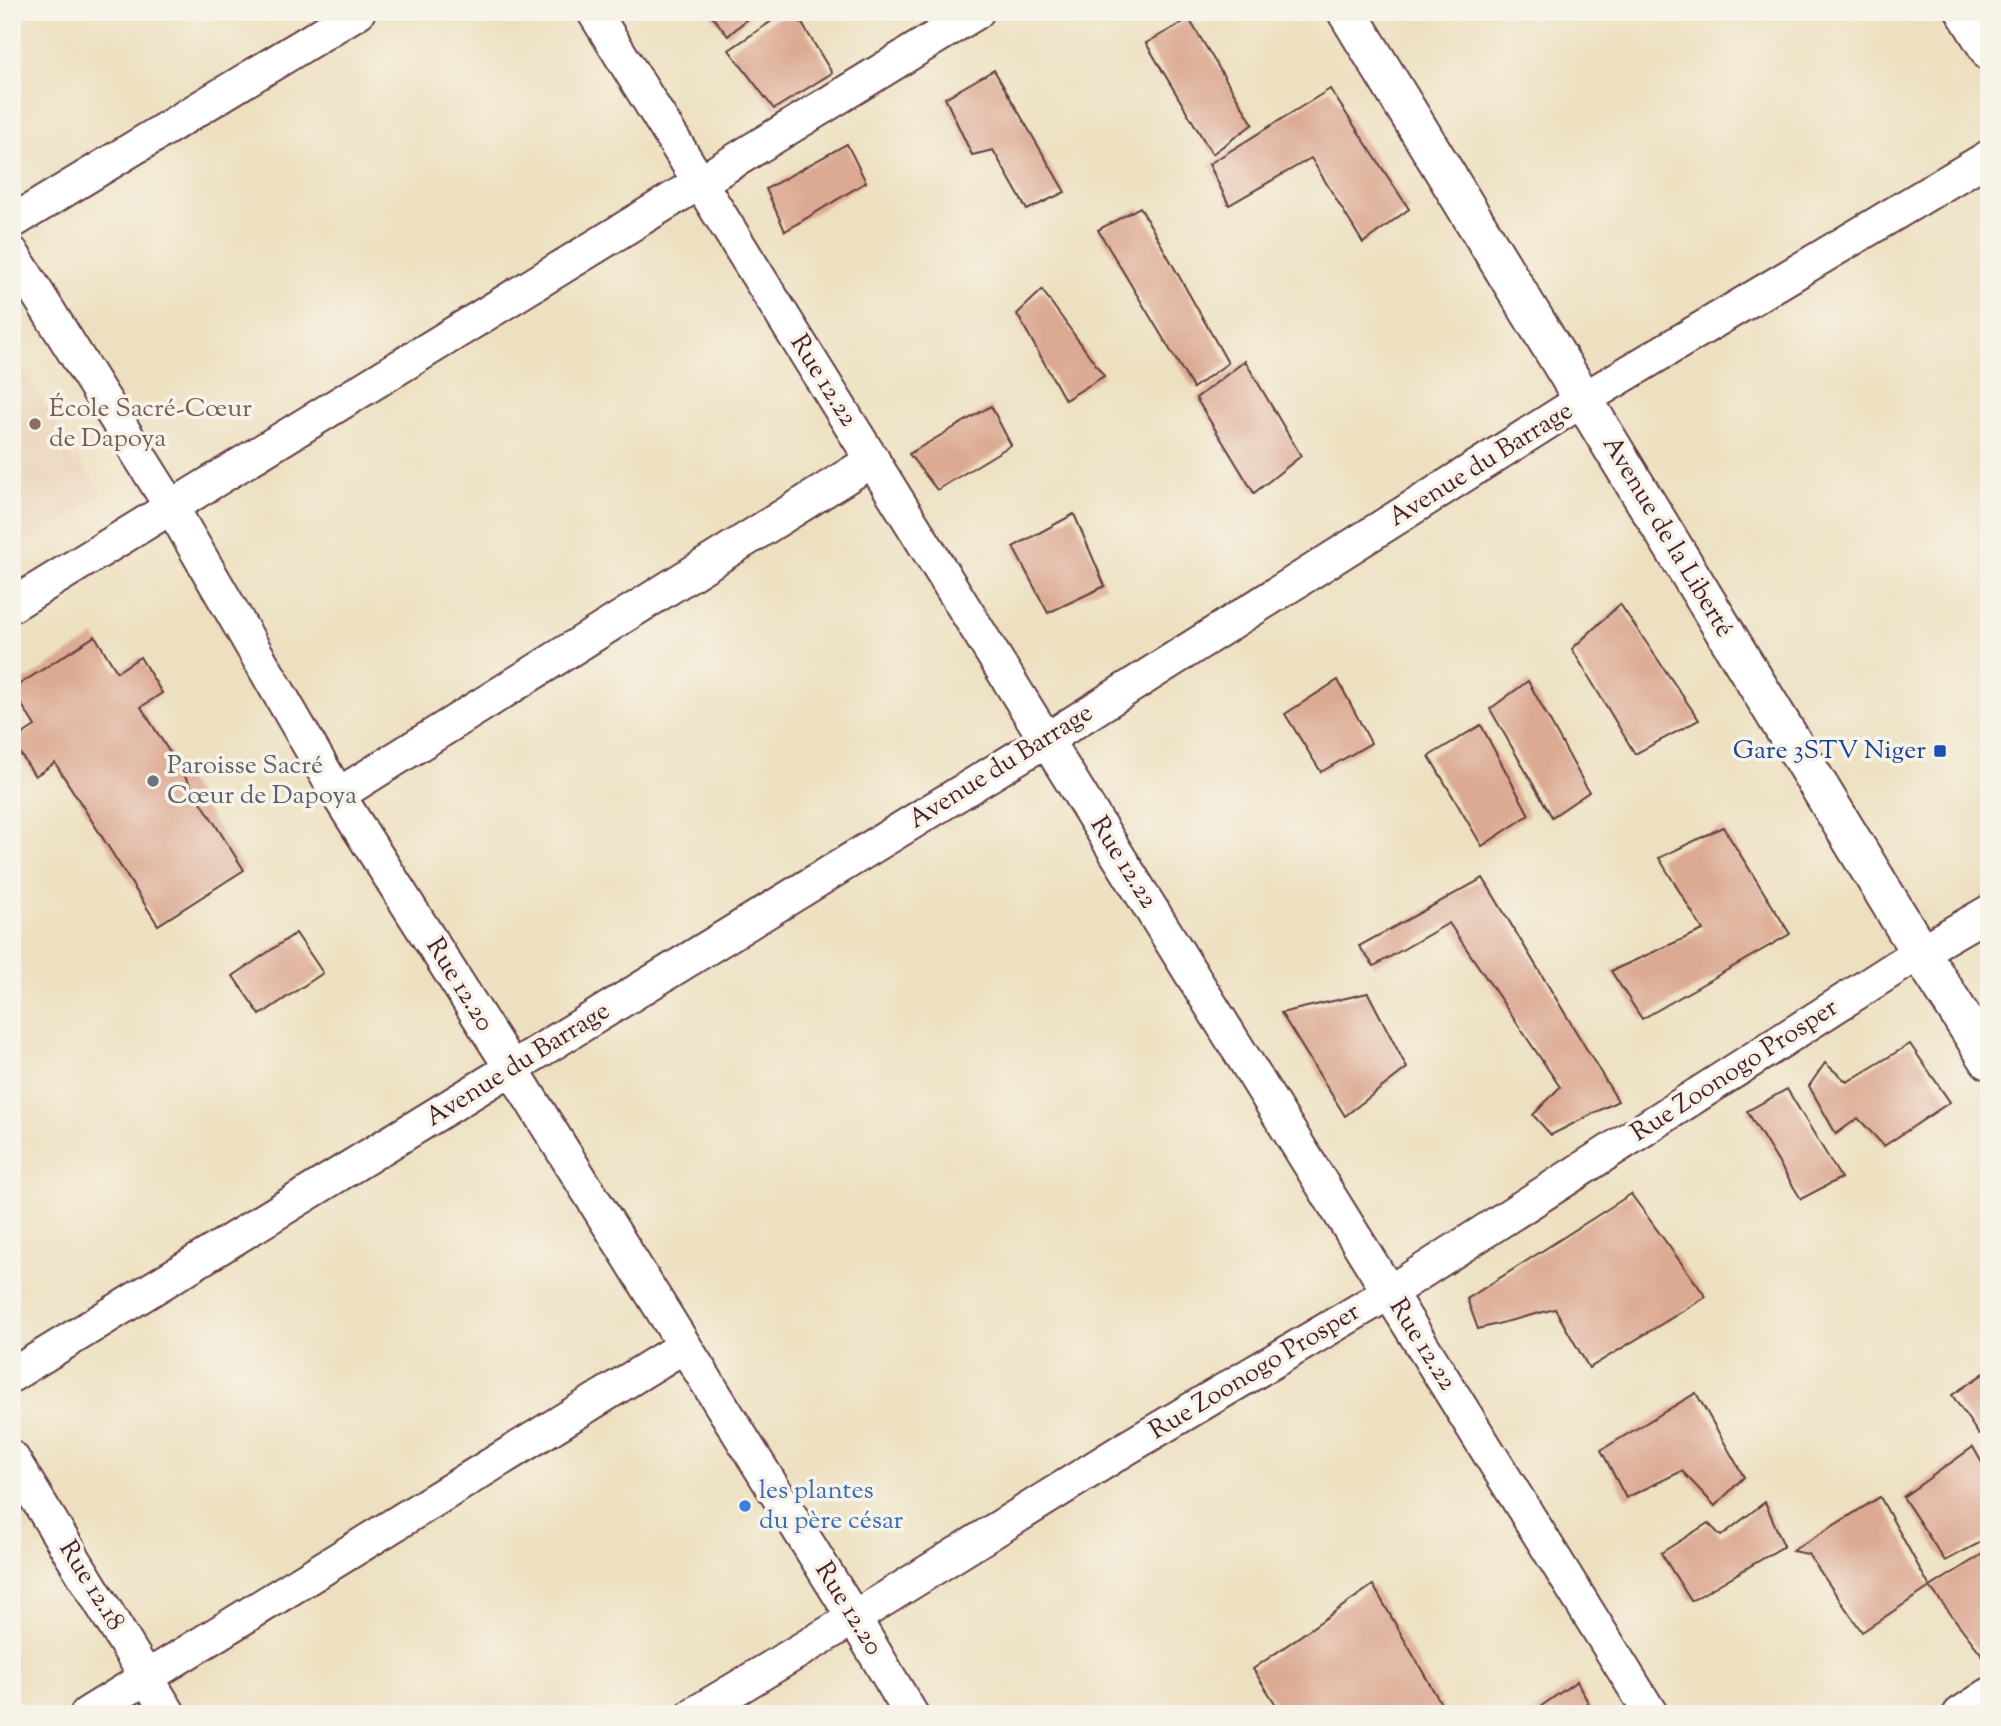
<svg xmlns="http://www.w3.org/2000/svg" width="2001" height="1726" font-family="'Sorts Mill Goudy',serif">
<rect width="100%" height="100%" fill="#f7f3e8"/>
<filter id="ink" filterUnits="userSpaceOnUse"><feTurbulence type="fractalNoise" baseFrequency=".0143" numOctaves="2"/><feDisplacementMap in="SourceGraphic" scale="14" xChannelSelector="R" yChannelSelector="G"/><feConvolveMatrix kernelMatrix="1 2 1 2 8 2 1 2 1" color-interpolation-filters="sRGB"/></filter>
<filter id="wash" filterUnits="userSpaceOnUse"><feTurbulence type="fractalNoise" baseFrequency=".00686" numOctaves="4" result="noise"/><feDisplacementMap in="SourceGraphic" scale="28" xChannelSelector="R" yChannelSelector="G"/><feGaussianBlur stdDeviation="1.57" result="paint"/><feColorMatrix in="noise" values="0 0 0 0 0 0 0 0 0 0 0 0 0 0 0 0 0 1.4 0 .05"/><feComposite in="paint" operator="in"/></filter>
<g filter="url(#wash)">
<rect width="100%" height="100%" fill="#ede0c0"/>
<path fill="#ebd3b8" d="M12 353 102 495 12 552Z"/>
<g id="blocks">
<g fill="#dca992">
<path d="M709 12H755L728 36Z"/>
<path d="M785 12H795L832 73 774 109 729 50Z"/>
<path d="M1189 19 1253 124 1212 154 1146 43Z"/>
<path d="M994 70 1065 192 1027 210 993 150 972 155 945 98Z"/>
<path d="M1330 89 1409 209 1363 243 1311 158 1229 205 1209 164Z"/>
<path d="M847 144 866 182 785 231 766 189Z"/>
<path d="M1140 207 1228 363 1193 388 1098 230Z"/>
<path d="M1042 290 1104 376 1065 400 1017 314Z"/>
<path d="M1245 361 1301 456 1254 493 1196 398Z"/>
<path d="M991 406 1011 445 937 490 909 454Z"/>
<path d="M1074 514 1105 586 1048 613 1013 547Z"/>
<path d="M1620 604 1699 720 1635 754 1572 649Z"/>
<path d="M95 636 117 672 140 657 162 693 141 707 244 870 158 925 55 763 35 776 12 741 35 726 12 689Z"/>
<path d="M1338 680 1371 743 1321 772 1285 714Z"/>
<path d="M1528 681 1589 792 1552 817 1490 709Z"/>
<path d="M1481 725 1529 815 1482 846 1429 756Z"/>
<path d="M1723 827 1790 934 1642 1019 1611 971 1703 930 1659 858Z"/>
<path d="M1483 878 1618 1101 1551 1135 1533 1115 1560 1087 1449 923 1374 966 1359 946Z"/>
<path d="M296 933 323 973 260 1015 233 976Z"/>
<path d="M1368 993 1407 1068 1345 1116 1281 1013Z"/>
<path d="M1910 1044 1950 1102 1884 1146 1858 1118 1836 1134 1809 1086 1825 1063 1847 1082Z"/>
<path d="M1787 1089 1841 1178 1801 1199 1747 1111Z"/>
<path d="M1631 1194 1706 1297 1589 1368 1555 1309 1478 1329 1467 1299Z"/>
<path d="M1989 1370V1429L1979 1435 1952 1395Z"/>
<path d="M1696 1393 1744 1477 1715 1506 1682 1471 1626 1498 1601 1450Z"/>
<path d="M1973 1447 1989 1475V1538L1945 1561 1903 1497Z"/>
<path d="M1880 1497 1930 1587 1989 1550V1664L1930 1587 1862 1632 1808 1554 1792 1551Z"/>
<path d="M1765 1502 1784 1546 1691 1601 1661 1553 1708 1523 1721 1536Z"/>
<path d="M1373 1585 1447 1714H1282L1253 1669Z"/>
<path d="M1577 1681 1594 1714H1530Z"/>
</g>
</g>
</g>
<g filter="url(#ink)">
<use href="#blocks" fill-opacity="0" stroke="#623c41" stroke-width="2"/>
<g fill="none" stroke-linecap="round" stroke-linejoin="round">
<defs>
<g id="street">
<path d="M594 12 1651 1714"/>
<path d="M1963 12 1989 54"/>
<path d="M12 222 358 12"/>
<path d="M12 253 172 508 338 795 512 1069 854 1618 911 1714"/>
<path d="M12 605 977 12"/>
<path d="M338 795 873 460"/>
<path d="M12 1375 1046 740 1584 399 1989 157"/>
<path d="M12 1458 169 1714"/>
<path d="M87 1714 684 1346"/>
<path d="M694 1714 854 1618 1125 1449 1390 1292 1920 952 1989 912"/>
<path d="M1960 1714 1989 1695"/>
</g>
<path id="secondary" d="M1347 12 1920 952 1989 1060"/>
</defs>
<use href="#street" stroke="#623c41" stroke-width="37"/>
<use href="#secondary" stroke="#623c41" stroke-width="42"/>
<use href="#street" stroke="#fff" stroke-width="33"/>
<use href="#secondary" stroke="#fff" stroke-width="38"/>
</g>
</g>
<circle fill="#8d6e63" stroke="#f7f3e8" stroke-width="2.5" cx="35" cy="424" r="7"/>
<rect fill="#1a4fb4" stroke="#f7f3e8" stroke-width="2.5" x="1933" y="744" width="14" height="14" rx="3.5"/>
<circle fill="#6b7280" stroke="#f7f3e8" stroke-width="2.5" cx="153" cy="781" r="7"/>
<circle fill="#3f7fe0" stroke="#f7f3e8" stroke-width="2.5" cx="745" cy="1506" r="7"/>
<g text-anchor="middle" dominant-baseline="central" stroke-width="7" stroke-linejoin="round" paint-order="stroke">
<g font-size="26" fill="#4a1f2b" stroke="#f7f3e8">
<text transform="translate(823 381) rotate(58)">Rue 12.22</text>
<text transform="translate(1481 465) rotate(-32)">Avenue du Barrage</text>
<text transform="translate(1667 537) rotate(59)">Avenue de la Liberté</text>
<text transform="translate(1001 767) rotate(-32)">Avenue du Barrage</text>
<text transform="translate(1123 863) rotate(58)">Rue 12.22</text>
<text transform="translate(459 985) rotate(58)">Rue 12.20</text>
<text transform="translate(518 1065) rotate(-32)">Avenue du Barrage</text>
<text transform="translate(1735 1071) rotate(-33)">Rue Zoonogo Prosper</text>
<text transform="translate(1422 1345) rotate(58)">Rue 12.22</text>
<text transform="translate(1255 1372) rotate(-31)">Rue Zoonogo Prosper</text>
<text transform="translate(91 1586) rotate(58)">Rue 12.18</text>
<text transform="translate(848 1609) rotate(58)">Rue 12.20</text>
</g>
<g font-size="26" fill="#785e54" stroke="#f7f3e8" text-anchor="start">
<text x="49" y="409">École Sacré-Cœur<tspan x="49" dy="30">de Dapoya</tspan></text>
</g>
<g font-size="26" fill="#164399" stroke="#f7f3e8" text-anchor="end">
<text x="1926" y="751">Gare 3STV Niger</text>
</g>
<g font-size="26" fill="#5b616d" stroke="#f7f3e8" text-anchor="start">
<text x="167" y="766">Paroisse Sacré<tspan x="167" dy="30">Cœur de Dapoya</tspan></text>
</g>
<g font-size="26" fill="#366cbe" stroke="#f7f3e8" text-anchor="start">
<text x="759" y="1491">les plantes<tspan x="759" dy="30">du père césar</tspan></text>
</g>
</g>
<rect width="2001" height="1726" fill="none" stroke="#f7f3e8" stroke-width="42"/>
</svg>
